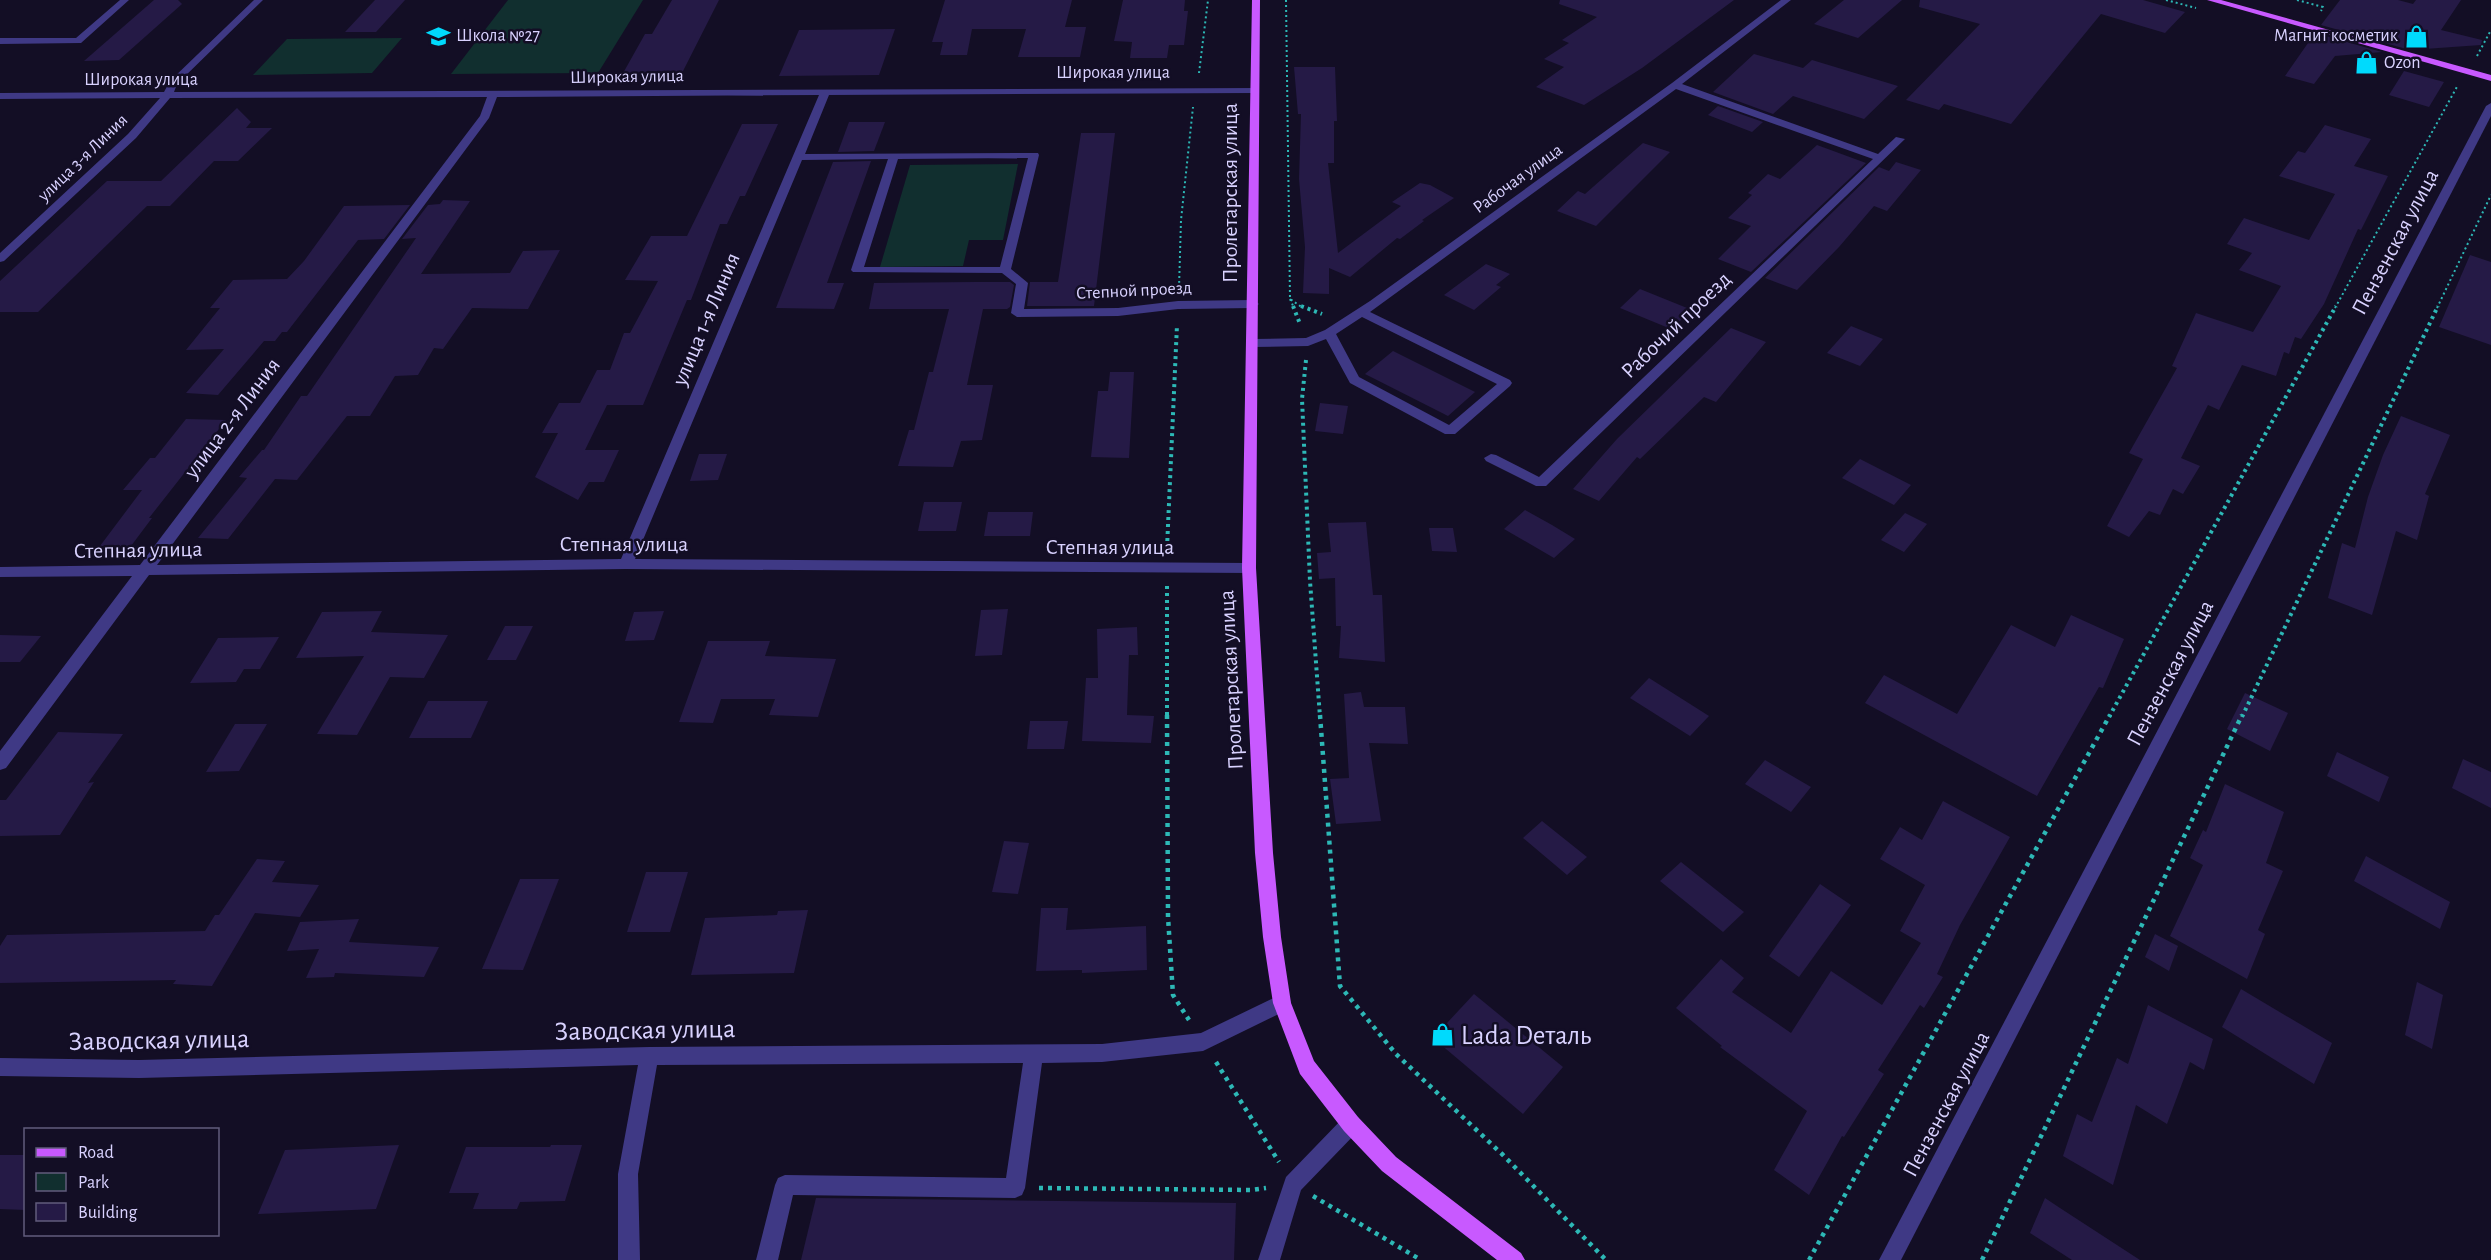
<svg xmlns="http://www.w3.org/2000/svg" width="2491" height="1260" font-family="'Alegreya Sans',sans-serif">
<rect width="100%" height="100%" fill="#130e25"/>
<g fill="#112f2f">
<path d="M508 0H643L598 73 451 74Z"/>
<path d="M402 38 372 73 253 75 287 39Z"/>
<path d="M1018 164 1003 240H969L963 266 880 267 910 165Z"/>
</g>
<g fill="#251a46">
<path d="M154 0H178L182 4 119 60 84 61Z"/>
<path d="M375 0H405L376 32H345Z"/>
<path d="M672 0H719L681 75H622L645 34H652Z"/>
<path d="M945 0H1072L1065 27H1086L1080 57H1018L1026 29H972L967 55H940L943 42H932Z"/>
<path d="M1123 0H1185L1184 11H1188L1184 45H1169L1167 58H1130L1132 42 1114 41Z"/>
<path d="M1560 0H1734L1642 68 1584 105 1536 87 1564 67 1544 59 1569 43 1562 40 1597 17 1559 4Z"/>
<path d="M1844 0H1902L1858 38 1814 24Z"/>
<path d="M1920 0H2143L2185 12 2165 33 2101 14 2011 124 1944 104 1939 110 1906 100 1980 24 1919 7Z"/>
<path d="M2340 0H2398L2413 4 2416 0H2461L2441 30 2482 40 2481 45 2410 50 2321 25Z"/>
<path d="M895 29 879 75 779 76 799 30Z"/>
<path d="M2315 33 2382 52 2335 56 2314 84 2285 76Z"/>
<path d="M1754 54 1803 68 1812 60 1898 86 1864 119 1793 96 1773 114 1713 92Z"/>
<path d="M1294 67H1335L1337 121H1334V163H1328L1338 253 1401 206 1392 202 1420 183 1430 185 1454 198 1422 220 1424 221 1400 239 1397 238 1350 277 1329 268V294L1303 293 1305 247 1299 179 1301 114H1298Z"/>
<path d="M2404 71 2444 82 2429 107 2389 95Z"/>
<path d="M1718 106 1763 122 1752 132 1708 115Z"/>
<path d="M237 108 251 122 246 128H272L238 161H214L170 206H147L38 312H0V281L107 181H161Z"/>
<path d="M849 122H885L874 151 838 152Z"/>
<path d="M742 124H778L745 196H740L727 224H720L691 300H687L643 405H607L585 450H619L604 482H589L578 500 535 477 558 433H542L559 403H580L597 370H610L624 333H630L658 281 625 280 651 236H687Z"/>
<path d="M2325 125 2371 139 2354 166 2388 176 2361 230 2358 229 2324 304 2301 339 2295 337 2289 354 2284 352 2276 376 2242 365 2219 410 2208 405 2181 458 2200 466 2183 494 2173 489 2160 515 2149 511 2129 537 2107 526 2143 459 2129 453 2177 368 2172 366 2196 313 2253 332 2281 286 2239 270 2252 253 2227 244 2244 218 2309 240 2335 194 2279 176 2298 151 2305 153Z"/>
<path d="M1081 133H1115L1094 306H1027L1030 282H1058Z"/>
<path d="M1643 143 1670 152 1596 226 1557 211 1578 191 1585 194Z"/>
<path d="M1817 145 1866 163 1751 272 1718 259 1751 226 1728 218 1752 195 1748 193 1768 174 1780 179Z"/>
<path d="M871 161 827 283H844L834 309 776 308 833 162Z"/>
<path d="M1896 162 1921 170 1887 211 1874 206 1839 247 1797 290 1765 278 1879 167 1889 171Z"/>
<path d="M443 200 470 201 421 274 510 273 523 251 560 250 528 309 472 308 443 349 434 348 418 375 395 376 370 416H347L297 480 275 479 228 539 198 538 247 478 239 477 262 450H264L301 396H307L416 238 402 239 428 205 440 204Z"/>
<path d="M410 205 384 239 358 240 287 332H282L275 341H264L218 395 186 393 224 349 186 350 220 308H210L233 280 287 279 304 261 344 206Z"/>
<path d="M2470 255 2491 262V345L2439 327Z"/>
<path d="M1486 264 1510 274 1496 285 1501 287 1474 310 1444 295Z"/>
<path d="M974 282H1010L1014 285 1010 307 1007 309H983L967 385H993L982 440 961 441 953 467 898 466 909 430H914L929 372H933L949 309H869L874 283Z"/>
<path d="M1640 289 1692 310 1671 329 1620 308Z"/>
<path d="M1851 326 1883 339 1860 366 1827 353Z"/>
<path d="M1731 328 1766 342 1716 402 1704 397 1640 459 1637 457 1599 501 1573 489 1617 439Z"/>
<path d="M1393 351 1475 392 1448 416 1365 374Z"/>
<path d="M1110 372H1134L1129 458 1091 457 1098 391H1108Z"/>
<path d="M1320 403 1348 406 1343 434 1315 431Z"/>
<path d="M2401 416 2450 435 2425 494 2429 496 2417 540 2396 531 2372 615 2328 598 2342 543 2355 548 2368 497 2383 455Z"/>
<path d="M186 419 226 420 149 518H152L131 546H100L142 490H123L150 458H155Z"/>
<path d="M699 454H727L718 480 690 481Z"/>
<path d="M1860 459 1911 485 1894 505 1842 478Z"/>
<path d="M924 502H962L956 531H918Z"/>
<path d="M1525 510 1552 525 1575 539 1554 558 1504 529Z"/>
<path d="M988 512H1033L1030 536H984Z"/>
<path d="M1905 513 1927 524 1904 552 1881 540Z"/>
<path d="M1366 522 1373 595H1382L1385 662 1339 658 1341 626H1336L1335 578 1319 579 1317 553 1331 552 1328 523Z"/>
<path d="M1429 528H1453L1457 552 1432 551Z"/>
<path d="M1008 609 1002 655 975 656 981 610Z"/>
<path d="M382 611 371 632 448 635 424 678 390 677 357 735 317 734 364 656 296 658 322 612Z"/>
<path d="M664 611 654 640 625 641 634 612Z"/>
<path d="M2071 615 2124 639 2103 688 2099 687 2037 796 1865 703 1884 675 1957 714 2011 625 2055 647Z"/>
<path d="M505 626H533L516 660H487Z"/>
<path d="M1137 627 1138 655H1129L1127 715 1154 716 1151 743 1082 741 1086 678H1098L1097 629Z"/>
<path d="M0 635 41 636 20 662H0Z"/>
<path d="M279 637 260 669H244L236 682 190 683 218 638Z"/>
<path d="M708 641H770L765 656 836 659 818 717 769 715 775 699H721L713 723 679 722Z"/>
<path d="M1649 678 1709 716 1690 736 1630 698Z"/>
<path d="M1361 692 1364 707H1405L1408 744 1369 743 1381 821 1336 824 1330 779 1349 778 1344 694Z"/>
<path d="M2245 693 2288 713 2270 751 2227 729Z"/>
<path d="M428 701H488L471 738H409Z"/>
<path d="M1030 721H1068L1064 749H1027Z"/>
<path d="M235 724H267L239 771 206 772Z"/>
<path d="M58 732 123 734 88 783 94 782 60 835 0 836V800H6Z"/>
<path d="M2337 752 2389 777 2379 802 2327 776Z"/>
<path d="M2463 759 2491 772V808L2452 788Z"/>
<path d="M1765 760 1811 787 1791 812 1745 784Z"/>
<path d="M2225 784 2284 812 2266 863 2283 871 2258 930 2265 934 2247 979 2170 936 2203 865 2190 858 2203 830 2206 832Z"/>
<path d="M1943 801 2010 837 1960 925 1937 974 1943 977 1924 1008 1920 1005 1878 1070 1884 1074 1844 1137 1842 1136 1809 1195 1774 1170 1807 1111 1720 1047 1722 1046 1676 1008 1721 959 1744 978 1732 992 1791 1033 1831 971 1882 1005 1921 943 1900 931 1925 885 1880 859 1900 827 1922 840Z"/>
<path d="M1542 821 1587 857 1567 875 1523 838Z"/>
<path d="M1004 841 1029 843 1018 894 992 892Z"/>
<path d="M2366 856 2450 902 2440 929 2354 881Z"/>
<path d="M257 859 285 861 272 882 319 885 300 917 255 913 212 986 173 984 176 980 0 983V946L7 935 205 931 215 915H219Z"/>
<path d="M1681 862 1744 912 1723 932 1660 881Z"/>
<path d="M646 872H688L670 932H627Z"/>
<path d="M520 879H559L523 970 482 969Z"/>
<path d="M1820 884 1851 905 1799 977 1769 956Z"/>
<path d="M1041 908H1068L1066 930 1146 926 1147 970 1082 973V970L1036 971Z"/>
<path d="M808 910 794 973 691 975 705 918 777 915 778 911Z"/>
<path d="M359 919 349 942 439 947 424 977 335 973 334 977 306 978 319 949 287 951 300 922Z"/>
<path d="M2155 934 2178 946 2169 971 2145 957Z"/>
<path d="M2417 982 2443 995 2432 1049 2405 1035Z"/>
<path d="M2241 989 2332 1043 2314 1084 2222 1027Z"/>
<path d="M1474 994 1563 1067 1523 1114 1433 1038Z"/>
<path d="M2148 1005 2213 1039 2204 1070 2190 1062 2167 1124 2136 1105 2113 1185 2063 1156 2077 1114 2092 1122 2117 1058 2128 1064Z"/>
<path d="M399 1145 376 1209 258 1214 285 1150Z"/>
<path d="M551 1145H582L565 1201 520 1202 517 1209H473L479 1193H449L466 1147H550Z"/>
<path d="M0 1155H26V1210L0 1209Z"/>
<path d="M816 1198 1236 1203 1234 1260H801Z"/>
<path d="M2045 1198 2060 1208 2140 1260H2072L2030 1233Z"/>
</g>
<g fill="none" stroke-linecap="round" stroke-linejoin="round">
<g stroke="#2db8b6" stroke-width="2" stroke-dasharray="2 3" stroke-linecap="butt">
<path d="M1286 0 1290 299 1303 308"/>
<path d="M2166 0 2196 8"/>
<path d="M2297 0 2323 7 2321 11"/>
<path d="M2477 56 2491 30"/>
<path d="M1199 73 1208 0"/>
<path d="M1179 288 1181 220 1193 107"/>
<path d="M1290 299 1294 308"/>
<path d="M2335 308 2458 85"/>
<path d="M2437 308 2491 195"/>
</g>
<g stroke="#2db8b6" stroke-width="4" stroke-dasharray="3 4" stroke-linecap="butt">
<path d="M1293 306 1300 324"/>
<path d="M1301 306 1322 314"/>
<path d="M1306 360 1302 399 1310 581 1320 717"/>
<path d="M1167 548 1177 325"/>
<path d="M1167 586V717"/>
<path d="M2109 717 2336 306"/>
<path d="M2242 717 2438 306"/>
</g>
<g stroke="#2db8b6" stroke-width="4.5" stroke-dasharray="4 5" stroke-linecap="butt">
<path d="M1167 715 1168 917 1173 995 1189 1020"/>
<path d="M1320 715 1340 986 1396 1054 1503 1155 1606 1260"/>
<path d="M1216 1062 1279 1162"/>
<path d="M1039 1188 1252 1190 1266 1188"/>
<path d="M1313 1196 1421 1260"/>
<path d="M1809 1260 2110 715"/>
<path d="M1982 1260 2242 715"/>
</g>
<g fill="#3f3985" fill-rule="evenodd">
<path d="M120 0H129L81 43 0 44V38H76Z"/>
<path d="M254 0H263L177 84 174 92 1258 88V92L1255 93 829 95 805 154 1038 153 1039 155 1011 269 1028 283 1024 309 1118 308 1178 301 1253 300 1259 304 1253 308 1178 309 1118 316 1017 317 1011 313 1016 284 1002 273 853 272 851 270 888 159 802 160 635 559 1249 563 1256 568 1249 573 626 569 149 575 6 768 0 770V751L132 576 0 577V567L140 565 480 116 487 97 170 98 136 138 4 261 0 262V253L128 134 160 98 0 99V93L164 92 170 81ZM819 95 621 559 157 565 489 118 497 97ZM1028 158 1000 267H864L898 159Z"/>
<path d="M1781 0H1791L1682 84 1878 154 1896 137 1905 139 1546 486H1536L1486 461 1484 458 1491 454 1496 455 1539 477 1873 159 1676 89 1370 312 1510 380 1512 383 1510 386 1455 434H1445L1350 383 1326 339 1308 346 1252 347 1246 343 1252 339 1306 338 1325 330 1370 301 1672 83ZM1362 317 1497 384 1449 425 1359 377 1336 334Z"/>
<path d="M2491 103V116L1901 1260H1879L2486 106Z"/>
<path d="M1282 994 1289 997 1291 1003 1289 1009 1203 1051 1102 1062 1042 1063 1025 1188 1022 1195 1015 1198 793 1195 778 1260H756L775 1185 778 1178 785 1175 1006 1178 1023 1063 657 1065 638 1174 640 1260H618V1174L638 1065 139 1078 0 1076V1058L139 1060 649 1047 1102 1044 1201 1033Z"/>
<path d="M1351 1114 1358 1117 1361 1124 1358 1131 1301 1190 1280 1260H1258L1286 1177 1344 1117Z"/>
</g>
<g fill="#c859ff" fill-rule="evenodd">
<path d="M1252 0H1260L1256 568 1273 853 1281 937 1291 1003 1314 1061 1358 1117 1396 1157 1521 1253 1525 1260H1497L1382 1171 1344 1131 1300 1074 1273 1003 1263 937 1255 853 1242 568Z"/>
<path d="M2207 0H2221L2491 75V81Z"/>
</g>
</g>
<defs>
<symbol id="school-bare" viewBox="-9 -9 18 18"><path d="M0-5L7-2L0 1L-7-2ZM-4 1L0 2.5L4 1V4Q0 6-4 4Z" fill="#00dafd" stroke="#130e25" stroke-width="2.5" paint-order="stroke"/></symbol>
<symbol id="shop-bare" viewBox="-9 -9 18 18"><path d="M-5-2.5h2.3a2.7 3.5 0 0 1 5.4 0H5L5.5 6h-11ZM-1.5-2.5h3a1.5 2.3 0 0 0-3 0Z" fill="#00dafd" stroke="#130e25" stroke-width="2.5" paint-order="stroke"/></symbol>
</defs>
<g fill-rule="evenodd">
<use href="#school-bare" x="422" y="20" width="33" height="33"/>
<use href="#shop-bare" x="2400" y="20" width="33" height="33"/>
<use href="#shop-bare" x="2350" y="46" width="33" height="33"/>
<use href="#shop-bare" x="1426" y="1018" width="33" height="33"/>
</g>
<g text-anchor="middle" dominant-baseline="central" stroke-width="5" stroke-linejoin="round" paint-order="stroke">
<g font-size="18" fill="#d9d2ff" stroke="#130e25" text-anchor="start">
<text x="456" y="36">Школа №27</text>
<text x="2398" y="36" text-anchor="end">Магнит косметик</text>
<text x="2384" y="63">Ozon</text>
</g>
<g font-size="18" fill="#d9d2ff" stroke="#130e25">
<text x="1113" y="73">Широкая улица</text>
<text transform="translate(627 77) rotate(-1)">Широкая улица</text>
<text x="141" y="80">Широкая улица</text>
<text transform="translate(83 158) rotate(-44)">улица 3-я Линия</text>
<text transform="translate(1518 179) rotate(-36)">Рабочая улица</text>
<text transform="translate(1134 291) rotate(-3)">Степной проезд</text>
</g>
<g font-size="22" fill="#d9d2ff" stroke="#130e25">
<text transform="translate(1230 193) rotate(-90)">Пролетарская улица</text>
<text transform="translate(2395 242) rotate(-62)">Пензенская улица</text>
<text transform="translate(706 319) rotate(-67)">улица 1-я Линия</text>
<text transform="translate(1676 325) rotate(-44)">Рабочий проезд</text>
<text transform="translate(232 418) rotate(-53)">улица 2-я Линия</text>
<text x="624" y="544">Степная улица</text>
<text x="1110" y="547">Степная улица</text>
<text transform="translate(138 550) rotate(-1)">Степная улица</text>
<text transform="translate(2170 673) rotate(-62)">Пензенская улица</text>
<text transform="translate(1231 680) rotate(-93)">Пролетарская улица</text>
<text transform="translate(1946 1104) rotate(-62)">Пензенская улица</text>
</g>
<g font-size="27" fill="#d9d2ff" stroke="#130e25">
<text transform="translate(645 1030) rotate(-1)">Заводская улица</text>
<text transform="translate(159 1040) rotate(-1)">Заводская улица</text>
</g>
<g font-size="27" fill="#d9d2ff" stroke="#130e25" text-anchor="start">
<text x="1461" y="1035">Lada Dеталь</text>
</g>
</g>
<rect x="24" y="1128" width="195" height="108" fill="#130e25" stroke="#625c7c" stroke-width="1.5"/>
<rect x="36" y="1148" width="30" height="9" fill="#c859ff" stroke="#625c7c" stroke-width="1.5"/>
<text x="78" y="1158" font-size="18" fill="#d9d2ff">Road</text>
<rect x="36" y="1173" width="30" height="18" fill="#112f2f" stroke="#625c7c" stroke-width="1.5"/>
<text x="78" y="1188" font-size="18" fill="#d9d2ff">Park</text>
<rect x="36" y="1203" width="30" height="18" fill="#251a46" stroke="#625c7c" stroke-width="1.5"/>
<text x="78" y="1218" font-size="18" fill="#d9d2ff">Building</text>
</svg>
